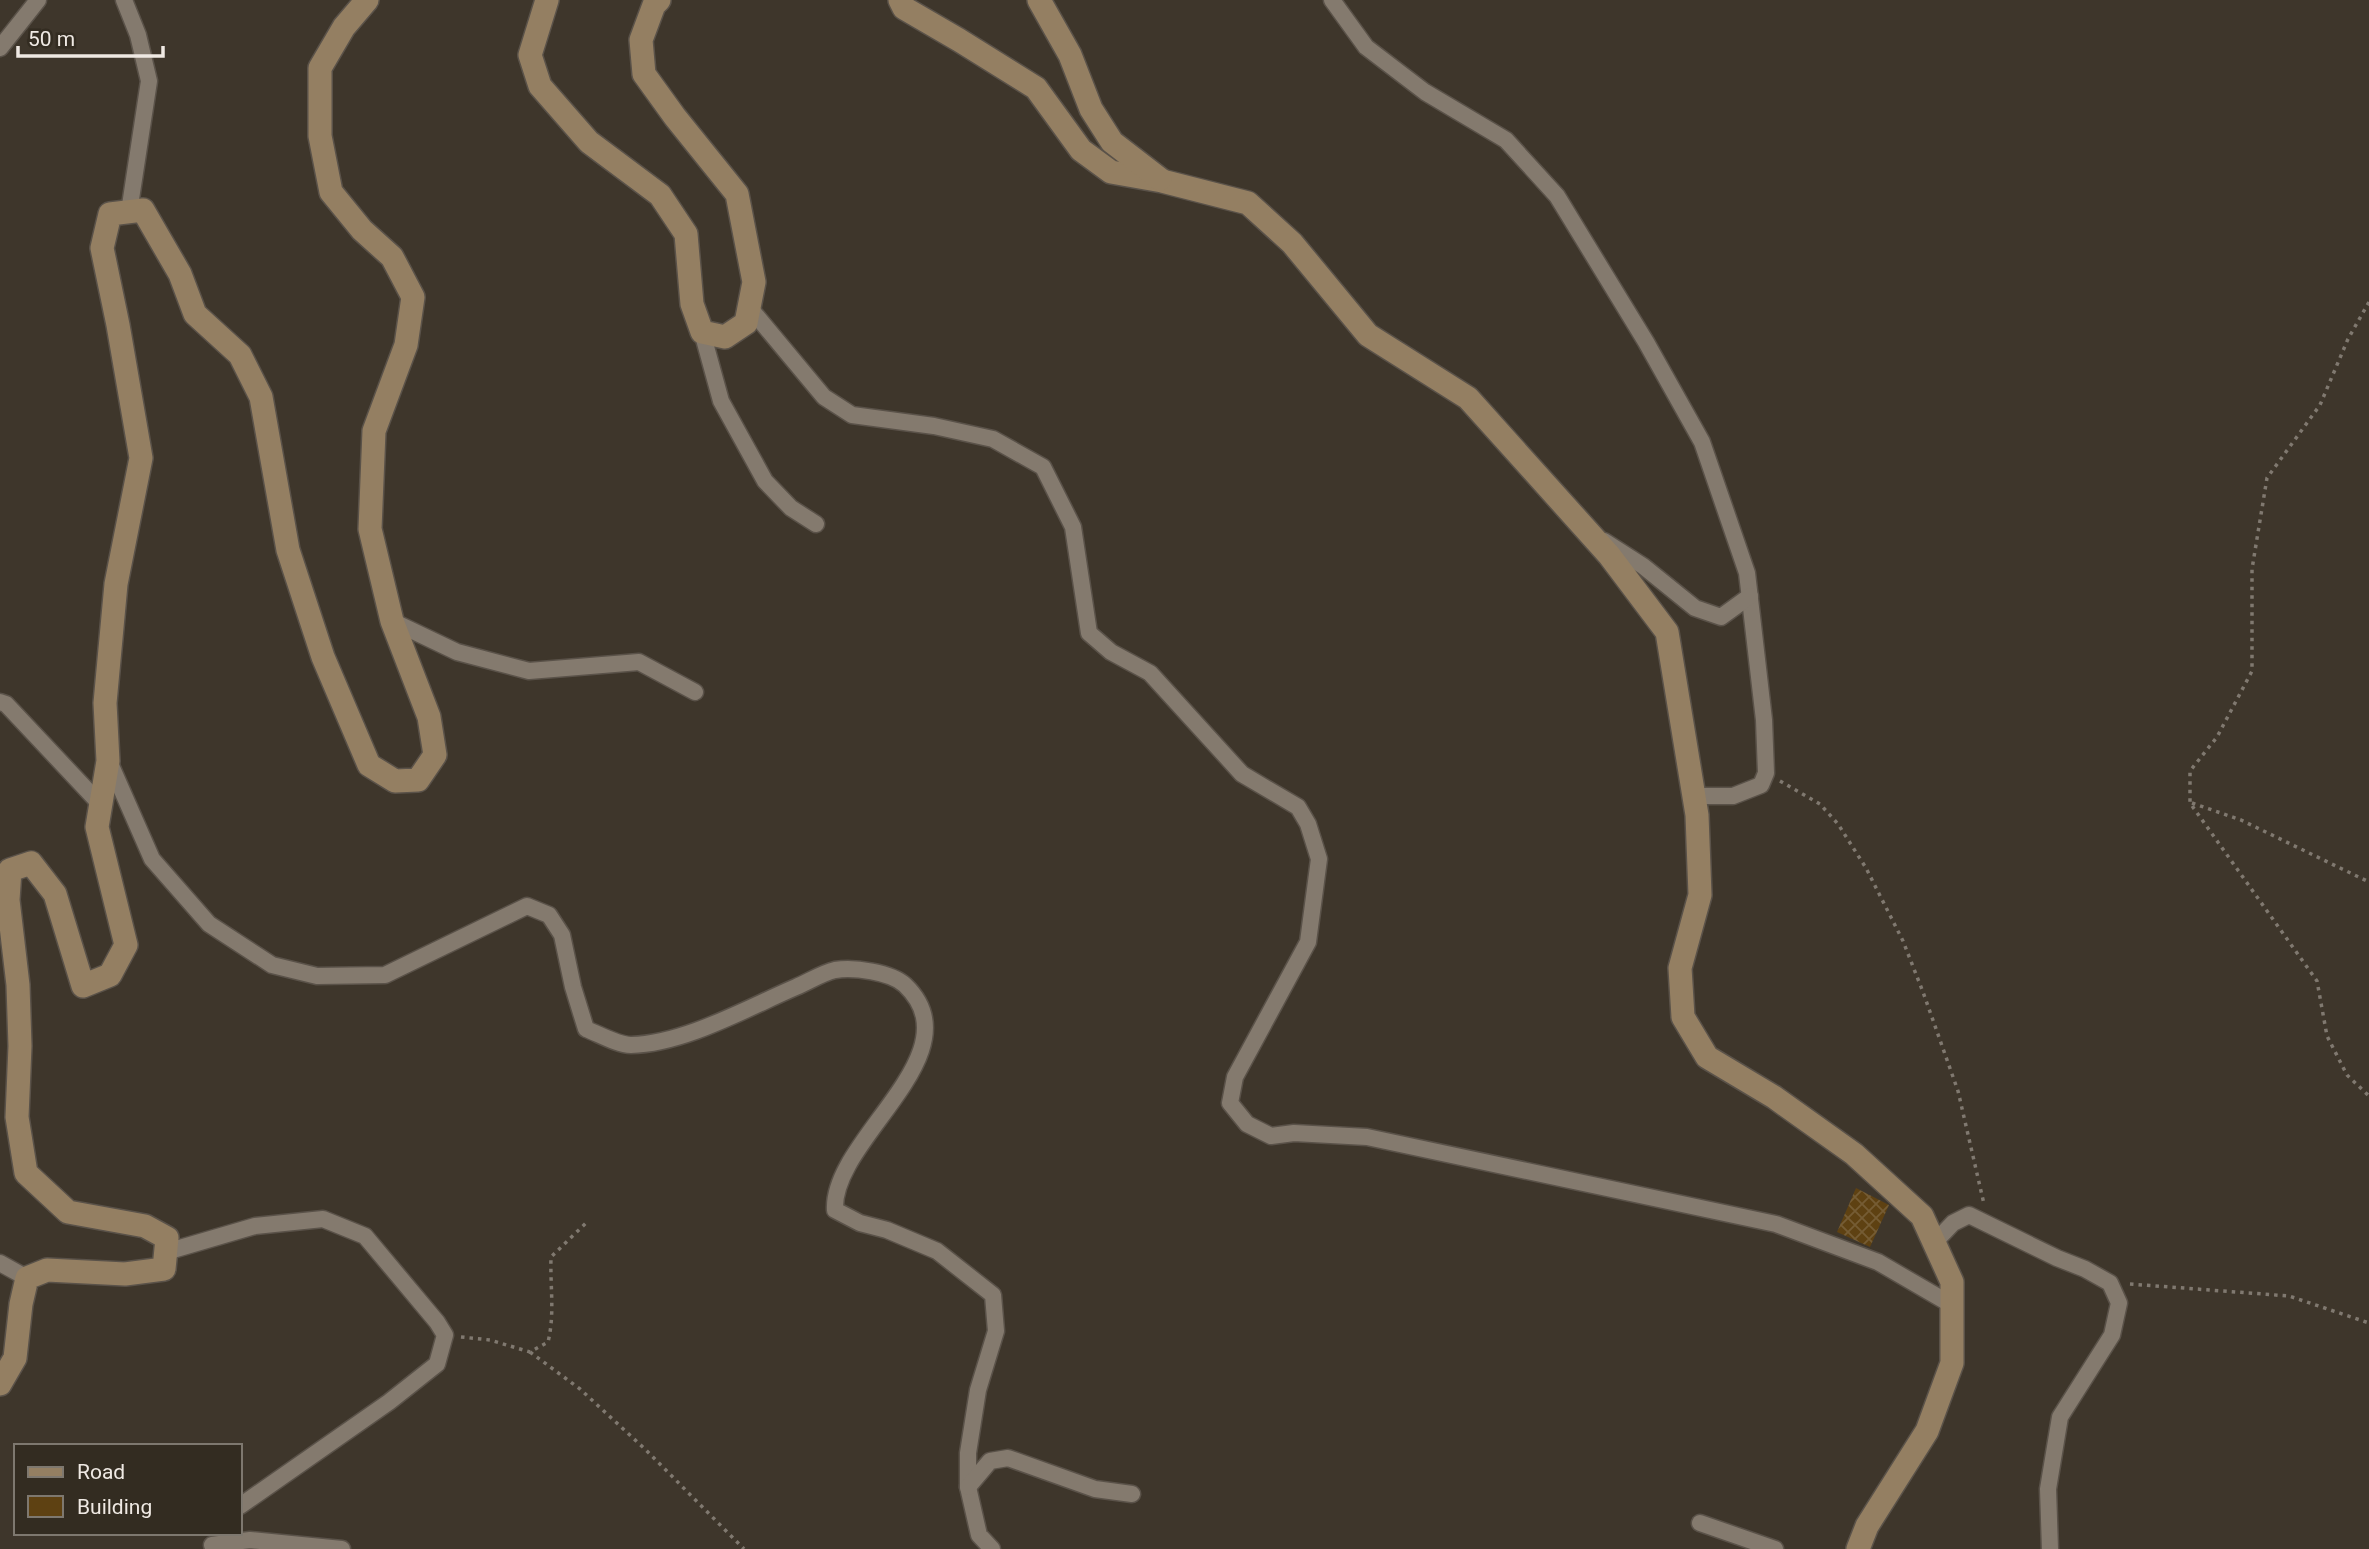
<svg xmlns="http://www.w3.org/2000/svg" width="2369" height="1549" font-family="Roboto,sans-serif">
<defs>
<pattern id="building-cross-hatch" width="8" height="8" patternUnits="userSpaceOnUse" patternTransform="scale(1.75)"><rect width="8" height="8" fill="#5e4112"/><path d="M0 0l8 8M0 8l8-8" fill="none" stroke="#755c34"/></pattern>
</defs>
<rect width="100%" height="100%" fill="#3e362b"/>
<path fill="url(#building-cross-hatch)" d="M1856 1188 1889 1205 1870 1247 1837 1232Z"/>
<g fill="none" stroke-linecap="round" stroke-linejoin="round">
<defs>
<g id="street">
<path d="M124 0 138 35 149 81 129 212"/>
<path d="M1332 0 1366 47 1425 92 1506 140 1557 196 1646 342 1702 442 1747 573 1764 720 1766 773 1761 785 1733 796H1694"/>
<path d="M0 48 38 0"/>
<path d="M749 307 824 397 852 415 934 426 993 439 1043 467 1073 527 1089 633 1111 652 1150 673 1242 774 1298 807 1308 824 1319 859 1308 942 1235 1077 1230 1103 1247 1124 1271 1136 1294 1133 1367 1137 1776 1224 1878 1262 1952 1305"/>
<path d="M702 332 721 401 765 481 791 508 816 524"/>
<path d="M1604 541 1643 566 1695 608 1721 617 1750 596"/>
<path d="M392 621 457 652 529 671 639 662 695 692"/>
<path d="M0 702 6 704 101 805"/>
<path d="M109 761 152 859 209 924 272 965 317 976 385 975 527 906 549 915 562 935 573 987 586 1029C599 1034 618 1045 631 1045 684 1044 747 1008 796 987 808 982 822 973 835 970 854 967 891 972 905 985 977 1054 831 1139 835 1210L860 1223 887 1230 937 1251 993 1295 996 1331 978 1390 968 1453V1487L979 1535 992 1549"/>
<path d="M1934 1243 1953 1223 1969 1215 2057 1258 2085 1269 2110 1283 2119 1303 2112 1335 2060 1417 2048 1489 2050 1549"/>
<path d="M166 1252 255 1226 323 1219 365 1236 437 1322 445 1335 437 1364 389 1402 240 1506"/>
<path d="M0 1263 27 1278"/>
<path d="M968 1487 990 1461 1008 1458 1095 1489 1132 1494"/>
<path d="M1700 1523 1775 1549"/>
<path d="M212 1545 250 1540 342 1549"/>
</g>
<g id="secondary">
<path d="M547 0 530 55 540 86 589 142 660 195 686 234 692 304 702 332 725 337 746 323 754 282 737 194 675 117 644 74 641 40 654 5 659 0"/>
<path d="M900 0 904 8 959 40 1036 88 1081 150 1111 172 1162 181 1248 203 1292 243 1368 335 1468 398 1609 555 1667 632 1697 815 1700 895 1680 968 1683 1017 1707 1057 1774 1097 1854 1154 1922 1216 1952 1282V1363L1927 1431 1867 1526 1858 1549"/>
<path d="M1039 0 1070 55 1091 109 1112 142 1160 179"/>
<path d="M0 1384 15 1358 21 1304 27 1278 47 1270 125 1274 164 1269 167 1238 145 1226 68 1212 26 1173 17 1117 20 1046 18 985 8 900 10 870 31 863 55 894 83 986 110 975 126 945 97 827 108 761 105 703 116 584 141 458 118 325 102 248 110 214 143 210 180 274 195 314 240 355 261 397 288 550 323 657 369 765 395 781 418 780 435 755 429 717 392 621 370 529 374 431 406 345 413 297 392 257 362 230 331 192 320 136V68L344 27 367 0"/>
</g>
</defs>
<use href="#street" stroke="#5a5249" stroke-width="19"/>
<use href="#secondary" stroke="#5a5249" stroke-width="26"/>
<g stroke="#807970" stroke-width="3.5" stroke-dasharray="3.5 5" stroke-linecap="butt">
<path d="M2369 302 2348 339 2320 405 2267 478 2252 569V671L2217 737 2190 771V803L2317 981 2327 1036 2347 1075 2369 1096"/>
<path d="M1780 781 1820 804 1838 824 1866 868 1903 941 1923 992 1958 1091 1984 1204"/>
<path d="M2192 803 2241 820 2369 882"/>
<path d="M2130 1284 2289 1296 2369 1323"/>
<path d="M461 1337 490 1340 530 1352 548 1342C555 1314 550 1286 551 1257L587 1222"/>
<path d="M530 1352 580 1389 646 1450 744 1549"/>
</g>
<use href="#street" stroke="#847a6e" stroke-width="16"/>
<use href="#secondary" stroke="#947f62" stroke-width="23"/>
</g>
<rect x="14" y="1444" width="228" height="91" fill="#332c21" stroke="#7e786f" stroke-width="2"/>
<rect x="28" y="1467" width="35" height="10" fill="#947f62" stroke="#7e786f" stroke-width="2"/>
<text x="77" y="1479" font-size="21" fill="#efe9e3">Road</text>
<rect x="28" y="1496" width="35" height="21" fill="#5e4112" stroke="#7e786f" stroke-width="2"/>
<text x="77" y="1514" font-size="21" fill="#efe9e3">Building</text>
<path d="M18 46v10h145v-10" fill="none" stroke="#efe9e3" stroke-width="3.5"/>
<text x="28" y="46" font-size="21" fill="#efe9e3" stroke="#332c21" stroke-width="5" paint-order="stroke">50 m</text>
</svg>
